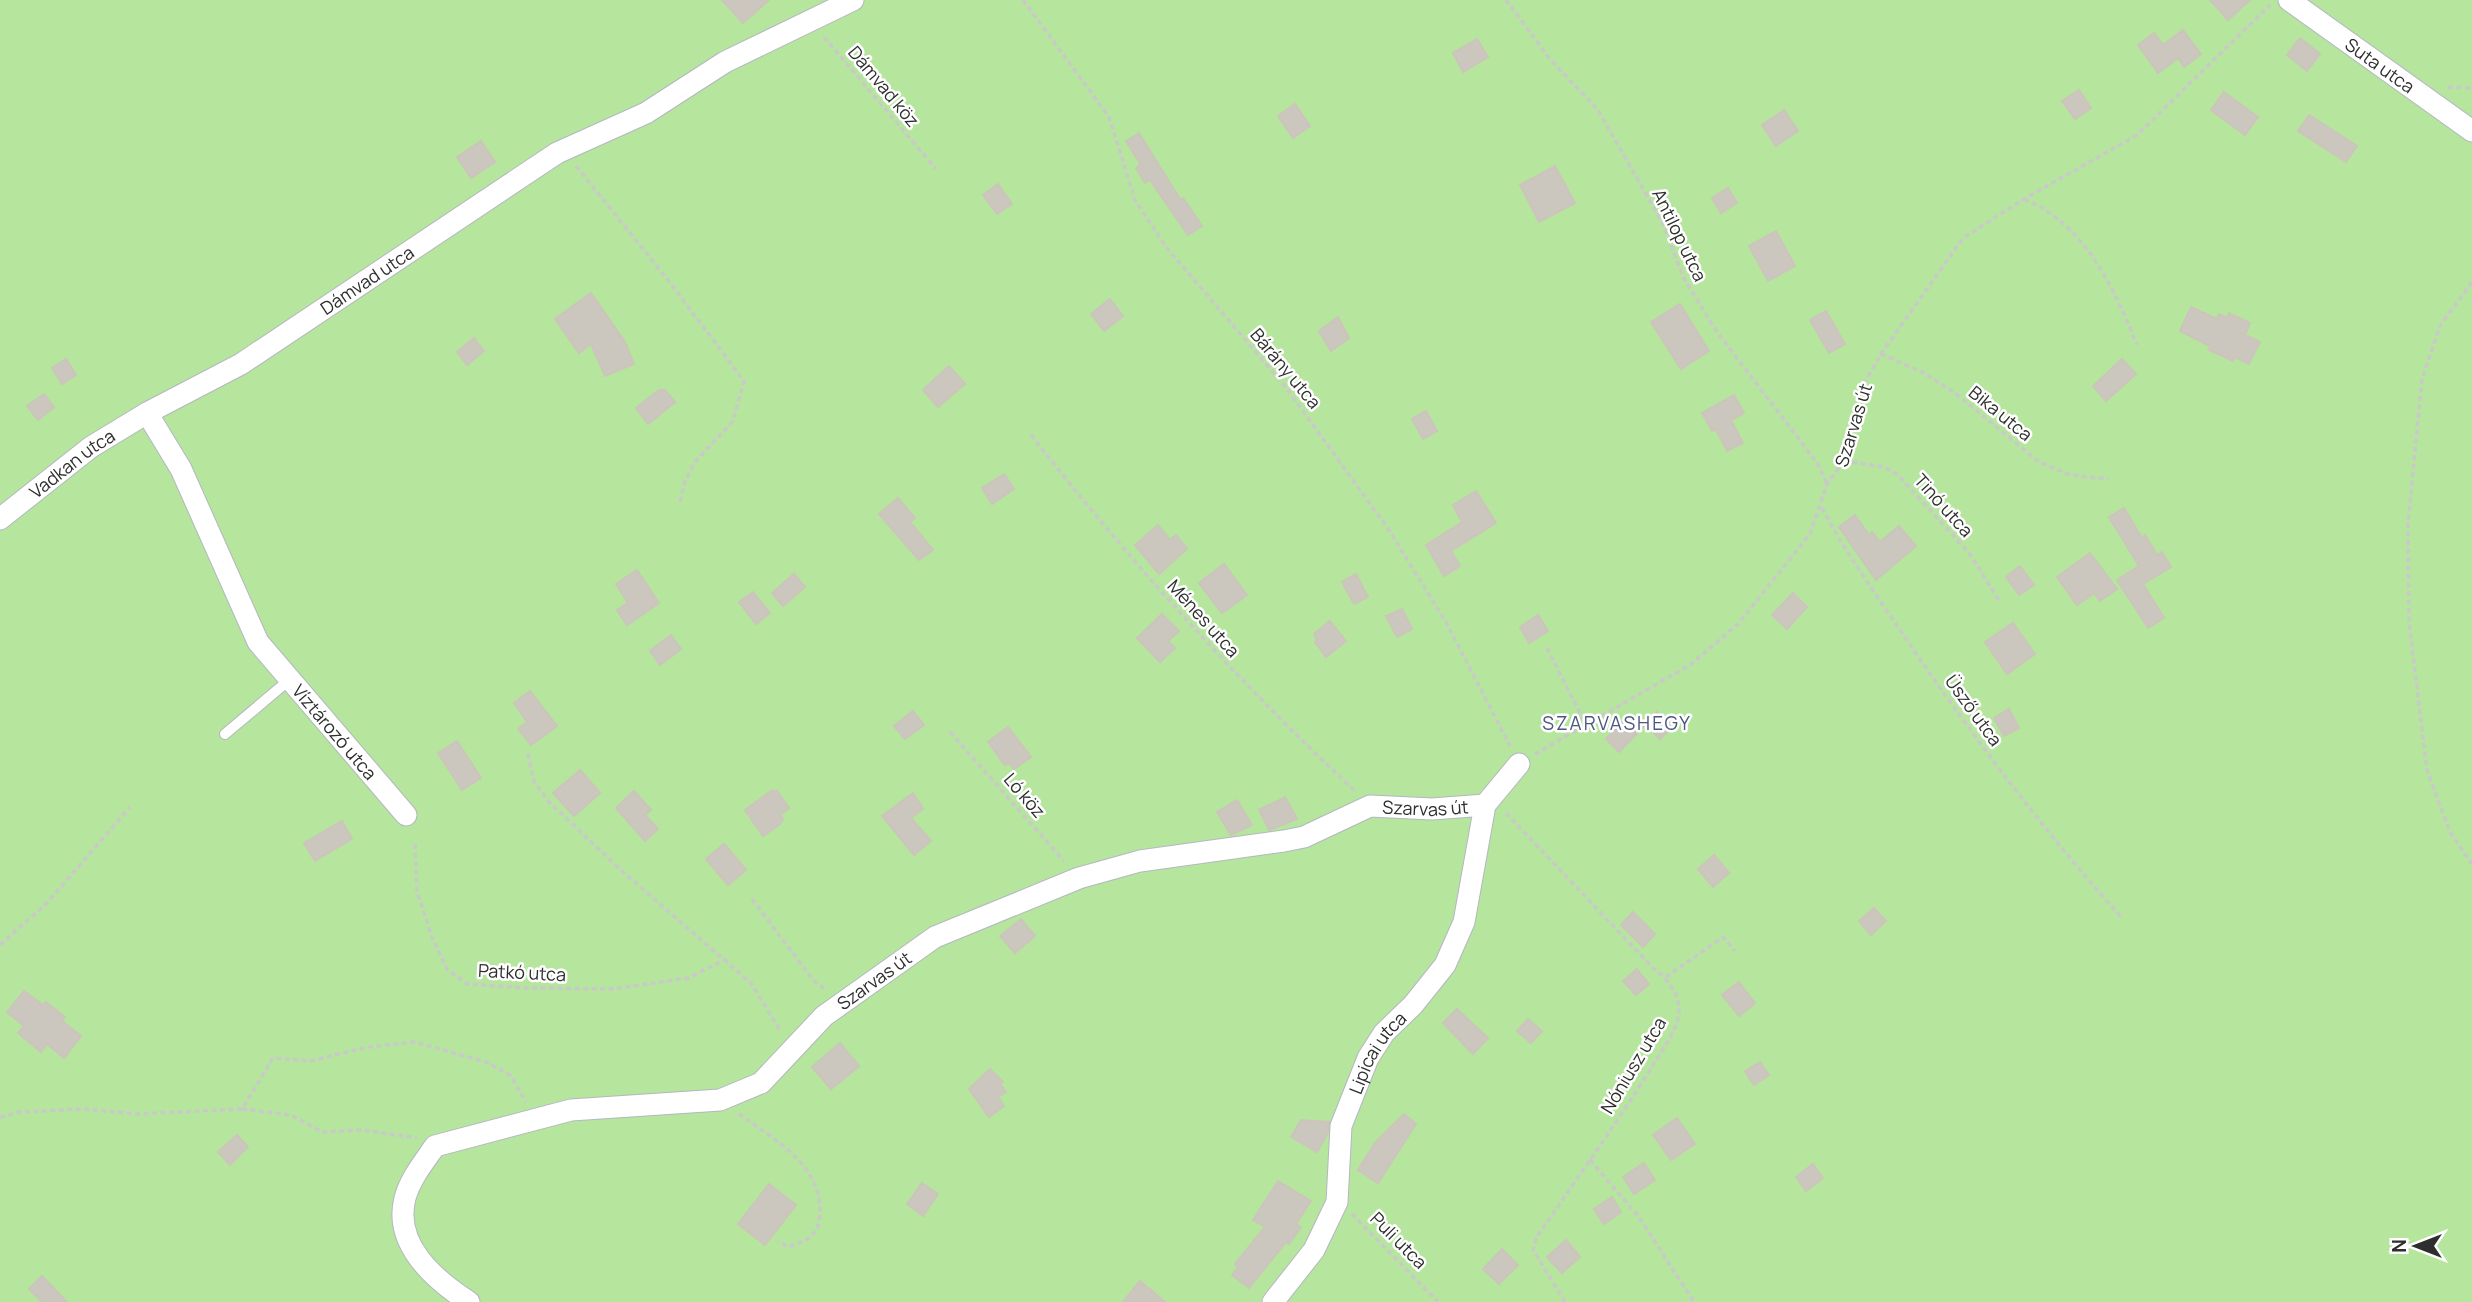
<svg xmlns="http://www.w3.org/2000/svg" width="2472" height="1302" font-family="Manrope,sans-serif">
<rect width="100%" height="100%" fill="#efe9e1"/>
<rect fill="#b6e59e" x="0" y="0" width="2472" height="1302"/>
<g fill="#cbc7bf" stroke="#cbc5ba" stroke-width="2">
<path d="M722 0H769L743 23Z"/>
<path d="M2210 0H2250L2228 20Z"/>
<path d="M2183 30 2201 54 2184 67 2178 58 2158 73 2138 45 2154 33 2163 45Z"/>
<path d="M2300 38 2320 54 2307 71 2287 55Z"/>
<path d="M1477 39 1488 57 1463 72 1453 53Z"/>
<path d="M2079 90 2091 108 2075 119 2062 101Z"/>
<path d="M2224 92 2258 117 2245 135 2211 110Z"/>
<path d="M1295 104 1310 126 1293 138 1278 116Z"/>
<path d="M1784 110 1798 131 1776 146 1762 125Z"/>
<path d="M2309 115 2357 146 2346 162 2298 131Z"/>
<path d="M1139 133 1180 199 1183 198 1202 226 1188 235 1150 180 1145 183 1136 168 1141 165 1126 141Z"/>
<path d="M481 141 495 162 471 178 457 157Z"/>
<path d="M1555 166 1575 203 1539 222 1520 185Z"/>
<path d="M998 184 1012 204 997 214 983 195Z"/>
<path d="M1728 188 1737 203 1721 213 1712 198Z"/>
<path d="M1776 231 1795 266 1768 281 1749 246Z"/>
<path d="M591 293 625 342 634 364 605 376 591 344 579 353 555 319Z"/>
<path d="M1110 299 1123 316 1104 331 1091 314Z"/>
<path d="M1680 304 1709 351 1681 369 1651 322Z"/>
<path d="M2191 307 2217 319 2219 314 2227 318 2229 313 2250 323 2245 335 2260 342 2249 364 2235 357 2233 361 2209 350 2210 346 2180 331Z"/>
<path d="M1826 311 1845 344 1829 353 1810 320Z"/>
<path d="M1338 317 1349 338 1331 351 1319 331Z"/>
<path d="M474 338 484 351 467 365 457 352Z"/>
<path d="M66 359 76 375 62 384 52 368Z"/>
<path d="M2122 359 2136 374 2106 401 2093 386Z"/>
<path d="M949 366 965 384 938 407 923 390Z"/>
<path d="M659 390H665L675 402 648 424 636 408Z"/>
<path d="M44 394 54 407 38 420 27 406Z"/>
<path d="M1734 395 1744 413 1731 420 1743 443 1727 451 1716 429 1712 431 1702 413Z"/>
<path d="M1426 411 1437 431 1423 439 1412 419Z"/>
<path d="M1004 474 1014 489 992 504 982 488Z"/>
<path d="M1476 491 1496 523 1451 551 1460 566 1444 576 1426 545 1462 522 1453 505Z"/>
<path d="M898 498 915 518 910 522 933 550 919 560 879 514Z"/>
<path d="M2124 508 2142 538 2145 535 2157 555 2162 552 2171 567 2143 584 2164 618 2148 628 2117 580 2139 566 2109 517Z"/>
<path d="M1855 515 1869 535 1872 532 1880 542 1899 526 1916 546 1876 580 1839 527Z"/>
<path d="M1158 525 1170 540 1176 535 1187 549 1159 574 1135 545Z"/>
<path d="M2090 553 2117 589 2100 601 2094 593 2077 605 2057 577Z"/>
<path d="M1224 564 1247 595 1222 613 1199 583Z"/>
<path d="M2020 566 2034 585 2019 595 2006 577Z"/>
<path d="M637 570 659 603 627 625 617 610 628 603 616 584Z"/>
<path d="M794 574 805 587 783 606 772 593Z"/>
<path d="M1356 574 1368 597 1354 604 1342 582Z"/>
<path d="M753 592 770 613 756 624 739 602Z"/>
<path d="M1793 593 1807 607 1787 629 1772 615Z"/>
<path d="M1402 609 1412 629 1397 637 1386 616Z"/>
<path d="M1162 614 1179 631 1168 641 1175 648 1160 662 1137 638Z"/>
<path d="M1538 615 1548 631 1529 643 1520 627Z"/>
<path d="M1330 621 1346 641 1326 657 1315 642 1317 640 1314 634Z"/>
<path d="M2013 623 2035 654 2007 674 1985 642Z"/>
<path d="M671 635 681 649 660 665 650 651Z"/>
<path d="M530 691 557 726 531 745 518 729 527 722 514 703Z"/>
<path d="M2009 709 2019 728 2004 736 1994 718Z"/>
<path d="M913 711 924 725 905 739 894 726Z"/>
<path d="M1657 712 1672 727 1660 739 1645 724Z"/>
<path d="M1629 715 1643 727 1619 752 1606 739Z"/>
<path d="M1008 727 1031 757 1014 769 1009 763 1005 765 988 742Z"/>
<path d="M457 741 481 778 462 790 438 753Z"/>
<path d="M580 770 600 793 574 816 553 793Z"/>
<path d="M634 791 651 810 645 815 658 829 645 841 616 808Z"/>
<path d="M771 791H777L789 808 780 815 783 819 780 824 763 836 745 810Z"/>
<path d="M913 793 923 809 911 818 931 841 914 855 882 816Z"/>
<path d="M1285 797 1297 819 1269 830 1259 810Z"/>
<path d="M1237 800 1252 825 1231 835 1217 812Z"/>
<path d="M342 821 352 839 315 861 304 843Z"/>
<path d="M724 844 746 870 728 885 706 859Z"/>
<path d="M1714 855 1729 873 1713 887 1698 869Z"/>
<path d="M1874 908 1886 921 1871 935 1859 921Z"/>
<path d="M1633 912 1655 934 1643 947 1621 925Z"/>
<path d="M1021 919 1035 936 1015 953 1000 936Z"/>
<path d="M1637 969 1649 984 1636 995 1623 981Z"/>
<path d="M1739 982 1755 1003 1739 1016 1722 995Z"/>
<path d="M24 991 43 1005 46 1002 65 1017 62 1021 81 1036 64 1058 47 1044 41 1052 18 1033 24 1026 7 1012Z"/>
<path d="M1457 1009 1488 1038 1473 1054 1443 1023Z"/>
<path d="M1528 1019 1542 1031 1531 1043 1517 1031Z"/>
<path d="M840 1043 859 1066 831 1089 812 1067Z"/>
<path d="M1760 1062 1769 1075 1754 1085 1745 1071Z"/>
<path d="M990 1069 1003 1082 1000 1084 1006 1092 998 1097 1004 1106 989 1117 969 1089Z"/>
<path d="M1404 1114 1416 1124 1378 1183 1358 1170 1375 1143Z"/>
<path d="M1677 1118 1695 1144 1671 1160 1653 1135Z"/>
<path d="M1301 1120 1329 1122 1328 1132 1317 1152 1291 1137Z"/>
<path d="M237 1135 248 1147 230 1165 218 1152Z"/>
<path d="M1644 1163 1655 1180 1634 1194 1623 1177Z"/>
<path d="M1813 1164 1823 1178 1806 1191 1796 1177Z"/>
<path d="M1278 1181 1311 1201 1296 1224 1301 1227 1289 1244 1286 1242 1249 1288 1232 1275 1238 1267 1235 1264 1265 1227 1253 1220Z"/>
<path d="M922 1183 938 1194 923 1216 907 1204Z"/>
<path d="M769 1184 796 1205 765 1245 738 1224Z"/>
<path d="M1612 1197 1621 1212 1604 1224 1594 1209Z"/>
<path d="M1566 1240 1580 1257 1562 1273 1547 1257Z"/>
<path d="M1502 1249 1518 1265 1499 1284 1483 1269Z"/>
<path d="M42 1276 67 1302H42L29 1289Z"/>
<path d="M1140 1281 1165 1302H1123Z"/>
</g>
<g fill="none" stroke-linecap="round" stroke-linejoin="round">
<defs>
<path id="lane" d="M225 734 288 681"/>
<g id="street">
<path id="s1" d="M2289 0 2472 131"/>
<path id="s2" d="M147 413 181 469 258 642 406 815"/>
<path id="s3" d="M0 519 91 447 147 413 241 364 557 153 646 113 725 62 853 0"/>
<path id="s4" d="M469 1302C435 1280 393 1245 405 1198 410 1179 424 1162 435 1146L571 1110 720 1100 761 1083 824 1016 935 937 1079 878 1140 861 1284 841 1304 837 1370 806 1432 809 1485 805 1519 764"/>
<path id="s5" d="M1273 1302 1314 1250 1337 1202 1341 1126 1368 1058 1384 1033 1413 1005 1445 965 1464 922 1485 805"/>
</g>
</defs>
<use href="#lane" stroke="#b4b7c1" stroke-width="12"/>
<use href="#street" stroke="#b4b7c1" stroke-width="23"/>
<g stroke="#c9c9c9" stroke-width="3.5" stroke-dasharray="5 3.5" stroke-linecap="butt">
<path d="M1023 0 1109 117 1135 200 1166 247 1284 385 1389 530 1447 624 1510 746"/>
<path d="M1506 0 1549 58 1598 110 1663 224 1683 277 1717 332 1818 464 1827 484"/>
<path d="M824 37 936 169"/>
<path d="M2448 87 2472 88"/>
<path d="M576 166 668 280 744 381 733 421 695 462 685 481 680 502"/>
<path d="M2024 199C2085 225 2113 286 2137 345"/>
<path d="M2472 282 2440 326 2422 379 2408 524 2409 622 2427 770 2450 832 2472 864"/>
<path d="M1881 354 1924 373 1955 393 2039 462 2070 475 2109 479"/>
<path d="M1031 435C1130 561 1237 681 1354 790"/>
<path d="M1844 461 1884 467 1898 475 1969 553 2000 602"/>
<path d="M1822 508C1844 550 1873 590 1900 630 1968 730 2041 828 2122 918"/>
<path d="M1547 648 1585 723"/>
<path d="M950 732 1064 861"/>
<path d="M528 754 534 782 550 803 623 872 751 983 781 1032"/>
<path d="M1535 754 1690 665 1738 624 1810 534 1827 484 1844 461 1860 391 1881 354 1963 238 2024 199 2137 135 2270 5"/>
<path d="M1506 813 1654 969C1669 980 1683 998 1678 1018 1674 1036 1659 1054 1650 1070 1614 1127 1574 1183 1536 1238L1533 1250 1565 1302"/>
<path d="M415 844 417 891 432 937 447 969 467 984 525 988 613 989 688 978 727 959"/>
<path d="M752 899 813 980 826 990"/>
<path d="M0 945 46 904 130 807"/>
<path d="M1666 977 1723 937 1735 951"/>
<path d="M242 1109 291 1115 322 1132 362 1130 417 1138"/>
<path d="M739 1114C773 1139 820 1163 820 1211 820 1235 809 1240 788 1247L778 1241"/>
<path d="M0 1117 20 1112 85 1109 136 1114 242 1109 273 1058 310 1061 368 1047 415 1042 486 1062 510 1075 526 1102"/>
<path d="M1590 1160 1639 1217 1694 1302"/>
<path d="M1352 1214 1438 1302"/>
</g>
<use href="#lane" stroke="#fff" stroke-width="10"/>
<use href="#street" stroke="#fff" stroke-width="21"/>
</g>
<g text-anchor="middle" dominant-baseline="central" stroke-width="5" stroke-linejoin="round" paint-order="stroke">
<g font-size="18" fill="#2e2e2e" stroke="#fff">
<text stroke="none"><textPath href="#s1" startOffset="112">Suta utca</textPath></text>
<text transform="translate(884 86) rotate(50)">Dámvad köz</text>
<text transform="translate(1680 235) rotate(64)">Antilop utca</text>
<text stroke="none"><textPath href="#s3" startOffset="439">Dámvad utca</textPath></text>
<text transform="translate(1286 368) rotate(50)">Bárány utca</text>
<text transform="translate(2001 413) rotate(39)">Bika utca</text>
<text transform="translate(1853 425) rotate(-73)">Szarvas út</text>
<text stroke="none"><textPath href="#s3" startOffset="91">Vadkan utca</textPath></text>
<text transform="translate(1944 505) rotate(48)">Tinó utca</text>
<text transform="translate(1204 618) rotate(48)">Ménes utca</text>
<text transform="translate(1974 710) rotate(54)">Üsző utca</text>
<text stroke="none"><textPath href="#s2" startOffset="373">Víztározó utca</textPath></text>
<text transform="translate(1025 795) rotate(49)">Ló köz</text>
<text stroke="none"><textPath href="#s4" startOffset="1267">Szarvas út</textPath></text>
<text transform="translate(522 972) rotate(3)">Patkó utca</text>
<text stroke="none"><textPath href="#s4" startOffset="679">Szarvas út</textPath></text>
<text stroke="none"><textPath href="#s5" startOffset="278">Lipicai utca</textPath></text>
<text transform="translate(1633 1065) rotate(-59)">Nóniusz utca</text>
<text transform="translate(1399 1240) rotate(45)">Puli utca</text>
</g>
<g font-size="19" letter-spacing="2" fill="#4d5680" stroke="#fff">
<text x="1617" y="723">SZARVASHEGY</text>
</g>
</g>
<g transform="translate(2416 1246) rotate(270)" stroke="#ffffff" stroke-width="5" paint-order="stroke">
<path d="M0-5L12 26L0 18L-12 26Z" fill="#2e2e2e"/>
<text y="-10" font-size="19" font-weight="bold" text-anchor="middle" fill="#2e2e2e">N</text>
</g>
</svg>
